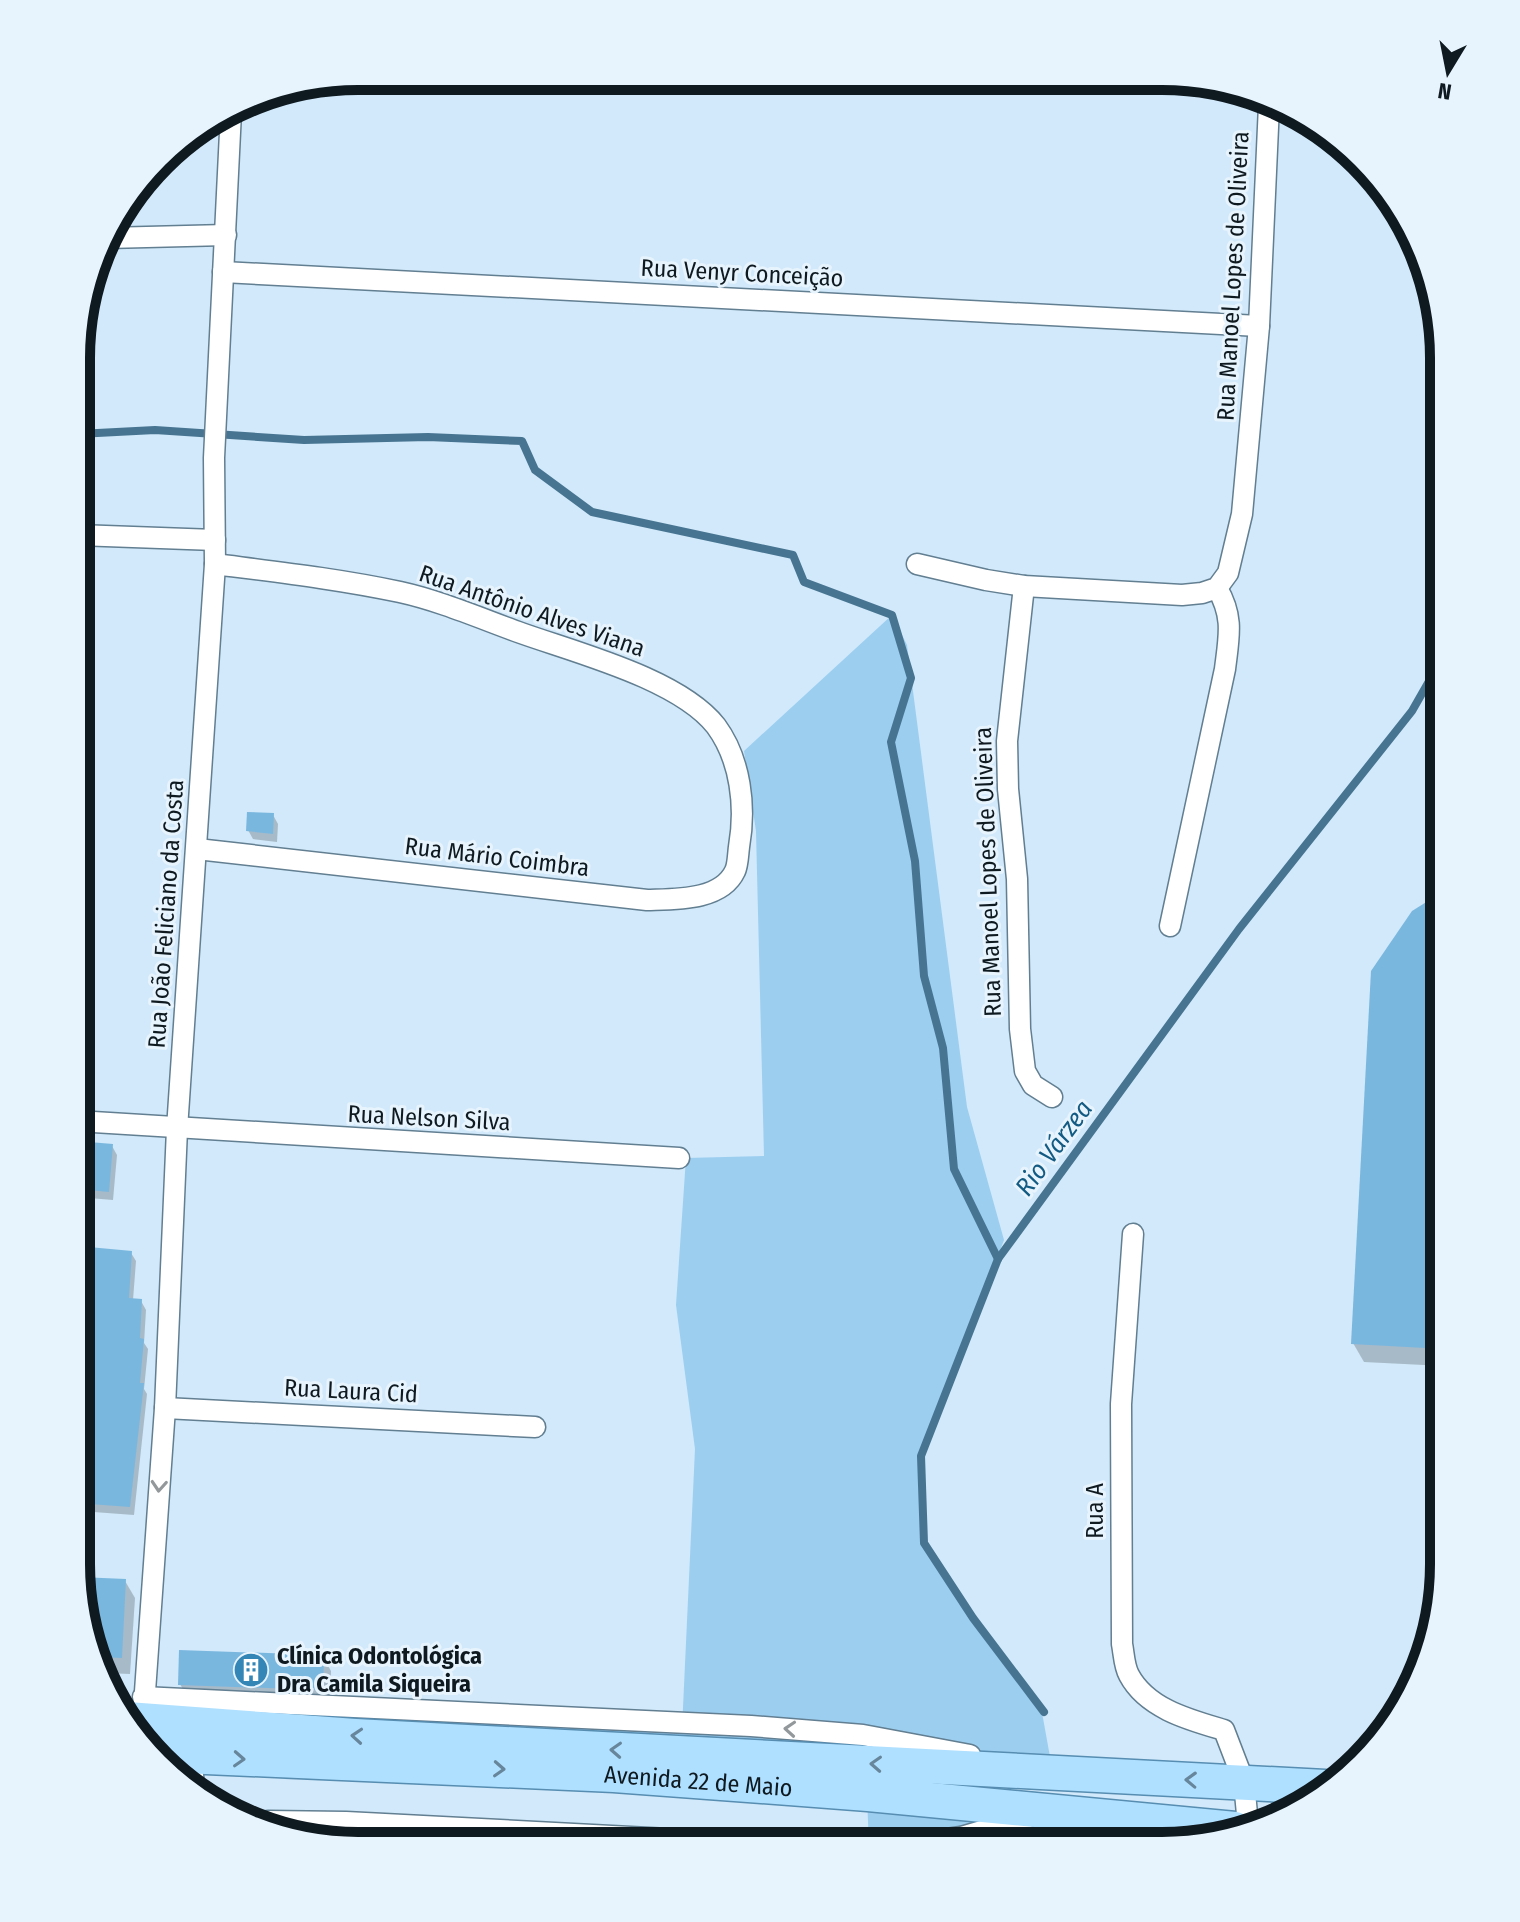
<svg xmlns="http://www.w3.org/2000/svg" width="1520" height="1922" font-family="'Fira Sans Condensed',sans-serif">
<rect width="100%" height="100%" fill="#d1e9fa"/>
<g fill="#9ccef0">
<path d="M892 615 907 645 967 1107 1004 1240 921 1456 924 1543 973 1618 1041 1707 1056 1790 681 1771 145 1702 682 1729 695 1449 676 1305 686 1158 764 1156 756 831 744 751Z"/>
<path d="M867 1797 1026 1817 889 1845H869Z"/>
</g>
<g fill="#0003">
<path d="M273 815 278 824 277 842 253 839 248 830Z"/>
<path d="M1444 893V1366L1364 1362 1353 1343Z"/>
<path d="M77 1143 112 1146 117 1155 113 1200 77 1197Z"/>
<path d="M131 1253 136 1261 133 1300 141 1301 146 1310 144 1343 148 1349 144 1389 147 1394 134 1515 80 1511 76 1503V1496L83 1429H76V1335L90 1336 94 1287 82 1285 77 1277Z"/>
<path d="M80 1579 125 1581 135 1598 130 1674 105 1673Z"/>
<path d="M323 1657 331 1671 330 1703 188 1698 180 1684Z"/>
</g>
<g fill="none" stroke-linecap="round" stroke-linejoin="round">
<g stroke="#477491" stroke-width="8">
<path d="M78 434 155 430 304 440 428 437 522 441 535 470 592 512 793 555 804 582 892 615 911 678 891 742 915 861 924 976 943 1048 954 1169 998 1259"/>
<path d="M1044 1712 973 1618 924 1543 921 1456 998 1259 1239 929 1412 711 1444 655"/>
</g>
</g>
<g fill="#7ab7df">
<path d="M247 812 274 813 273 834 246 831Z"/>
<path d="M1444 891V1349L1351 1344 1371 971 1412 911Z"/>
<path d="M77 1141 113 1144 109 1192 77 1189Z"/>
<path d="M78 1246 132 1251 129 1298 142 1299 140 1338 144 1339 140 1383H144L130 1507 76 1503V1470H79L82 1421H76V1333L89 1334 92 1279 77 1277Z"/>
<path d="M79 1577 126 1579 122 1658 101 1657Z"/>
<path d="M179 1650 324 1655 323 1690 178 1685Z"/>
</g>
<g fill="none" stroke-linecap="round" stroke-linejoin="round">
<defs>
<g id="minor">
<path d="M107 238 226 235"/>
<path d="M223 272 1259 326"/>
<path d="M78 535 215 540"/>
<path d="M917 564 986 580 1024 586 1182 595 1202 593 1217 588 1228 573 1242 514 1259 326 1269 105"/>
<path d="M1024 586 1007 741 1008 789 1017 879 1020 1029 1025 1071 1033 1085 1052 1097"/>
<path d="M197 849 647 900C675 899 721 901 735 871 738 865 738 854 739 847 746 807 741 760 716 726 679 679 577 653 521 633 482 619 441 601 400 592 339 579 277 572 215 564"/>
<path d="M1170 926 1225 669C1229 636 1234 617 1217 588"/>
<path d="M77 1121 679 1158"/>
<path d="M1133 1234 1121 1404 1122 1644C1124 1654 1124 1666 1129 1675 1147 1709 1190 1720 1224 1730L1244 1782 1248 1825"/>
<path d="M165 1408 535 1427"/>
<path d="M143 1697 751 1726 863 1735 970 1755"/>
<path d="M143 1720 165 1408 177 1129 215 564 214 458 231 112"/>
<path d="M192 1757 194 1791"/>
<path d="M268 1821 346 1822 785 1845"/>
<path d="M905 1845 961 1837 1033 1816"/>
</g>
<g id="primary">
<path d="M127 1719 355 1736 1325 1787"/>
<path id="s1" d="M161 1755 614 1775 868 1794 1235 1829"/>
</g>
</defs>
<use href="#minor" stroke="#627e91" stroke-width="23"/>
<use href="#primary" stroke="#568db1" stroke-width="37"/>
<use href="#minor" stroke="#fff" stroke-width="20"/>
<use href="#primary" stroke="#b0e0ff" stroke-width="34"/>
</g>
<defs><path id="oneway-chevron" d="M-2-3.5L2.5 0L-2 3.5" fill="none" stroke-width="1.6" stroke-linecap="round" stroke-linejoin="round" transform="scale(2)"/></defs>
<g stroke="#93989b">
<use href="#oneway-chevron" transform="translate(159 1486) rotate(94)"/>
<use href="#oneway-chevron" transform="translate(790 1729) rotate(-176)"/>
</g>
<g stroke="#67869b">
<use href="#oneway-chevron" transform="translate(357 1736) rotate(-176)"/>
<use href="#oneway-chevron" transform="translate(616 1750) rotate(-177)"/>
<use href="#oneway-chevron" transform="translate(239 1759) rotate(3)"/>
<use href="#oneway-chevron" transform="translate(876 1764) rotate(-177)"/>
<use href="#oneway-chevron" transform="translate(499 1769) rotate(3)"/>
<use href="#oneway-chevron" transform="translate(1191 1780) rotate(-178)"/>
</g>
<defs>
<symbol id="building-disc" viewBox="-11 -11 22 22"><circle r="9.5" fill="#3386b6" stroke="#e8f4fd"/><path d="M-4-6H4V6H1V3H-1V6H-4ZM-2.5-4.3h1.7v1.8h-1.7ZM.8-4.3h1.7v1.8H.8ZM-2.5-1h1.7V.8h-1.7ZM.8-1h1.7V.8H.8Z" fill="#fff"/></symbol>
</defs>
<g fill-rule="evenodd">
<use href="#building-disc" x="231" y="1650" width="40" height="40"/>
</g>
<g text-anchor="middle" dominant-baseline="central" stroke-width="6" stroke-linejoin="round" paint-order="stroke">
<g font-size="24" fill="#0e1920" stroke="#e8f4fd">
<text transform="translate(742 273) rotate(3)">Rua Venyr Conceição</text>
<text transform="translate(1233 276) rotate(-87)">Rua Manoel Lopes de Oliveira</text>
<text transform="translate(532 611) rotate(19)">Rua Antônio Alves Viana</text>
<text transform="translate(497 857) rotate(7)">Rua Mário Coimbra</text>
<text transform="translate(988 872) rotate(-92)">Rua Manoel Lopes de Oliveira</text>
<text transform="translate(166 914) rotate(-86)">Rua João Feliciano da Costa</text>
<text transform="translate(429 1118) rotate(3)">Rua Nelson Silva</text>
<text transform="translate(351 1391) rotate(3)">Rua Laura Cid</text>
<text transform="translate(1095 1511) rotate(-90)">Rua A</text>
<text stroke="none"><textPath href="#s1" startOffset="538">Avenida 22 de Maio</textPath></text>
</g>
<g font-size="24" font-weight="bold" fill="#0e1920" stroke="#e8f4fd" text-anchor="start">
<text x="277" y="1656">Clínica Odontológica<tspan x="277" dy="28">Dra Camila Siqueira</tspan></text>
</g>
<g font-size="26" font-style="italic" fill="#135b83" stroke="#e8f4fd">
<text transform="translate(1054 1148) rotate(-54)">Rio Várzea</text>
</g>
</g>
<path d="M0 0H1520V1922H0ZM358 90H1162A268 268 0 0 1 1430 358V1564A268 268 0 0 1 1162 1832H358A268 268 0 0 1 90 1564V358A268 268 0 0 1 358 90Z" fill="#e8f4fd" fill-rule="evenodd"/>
<path fill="none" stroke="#0e1920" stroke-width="10" d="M358 90H1162A268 268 0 0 1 1430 358V1564A268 268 0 0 1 1162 1832H358A268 268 0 0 1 90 1564V358A268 268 0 0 1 358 90Z"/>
<g transform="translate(1448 72) rotate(190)" stroke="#e8f4fd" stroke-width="6" paint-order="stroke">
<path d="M0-6L14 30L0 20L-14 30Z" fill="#0e1920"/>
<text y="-12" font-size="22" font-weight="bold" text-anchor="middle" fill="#0e1920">N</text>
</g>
</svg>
